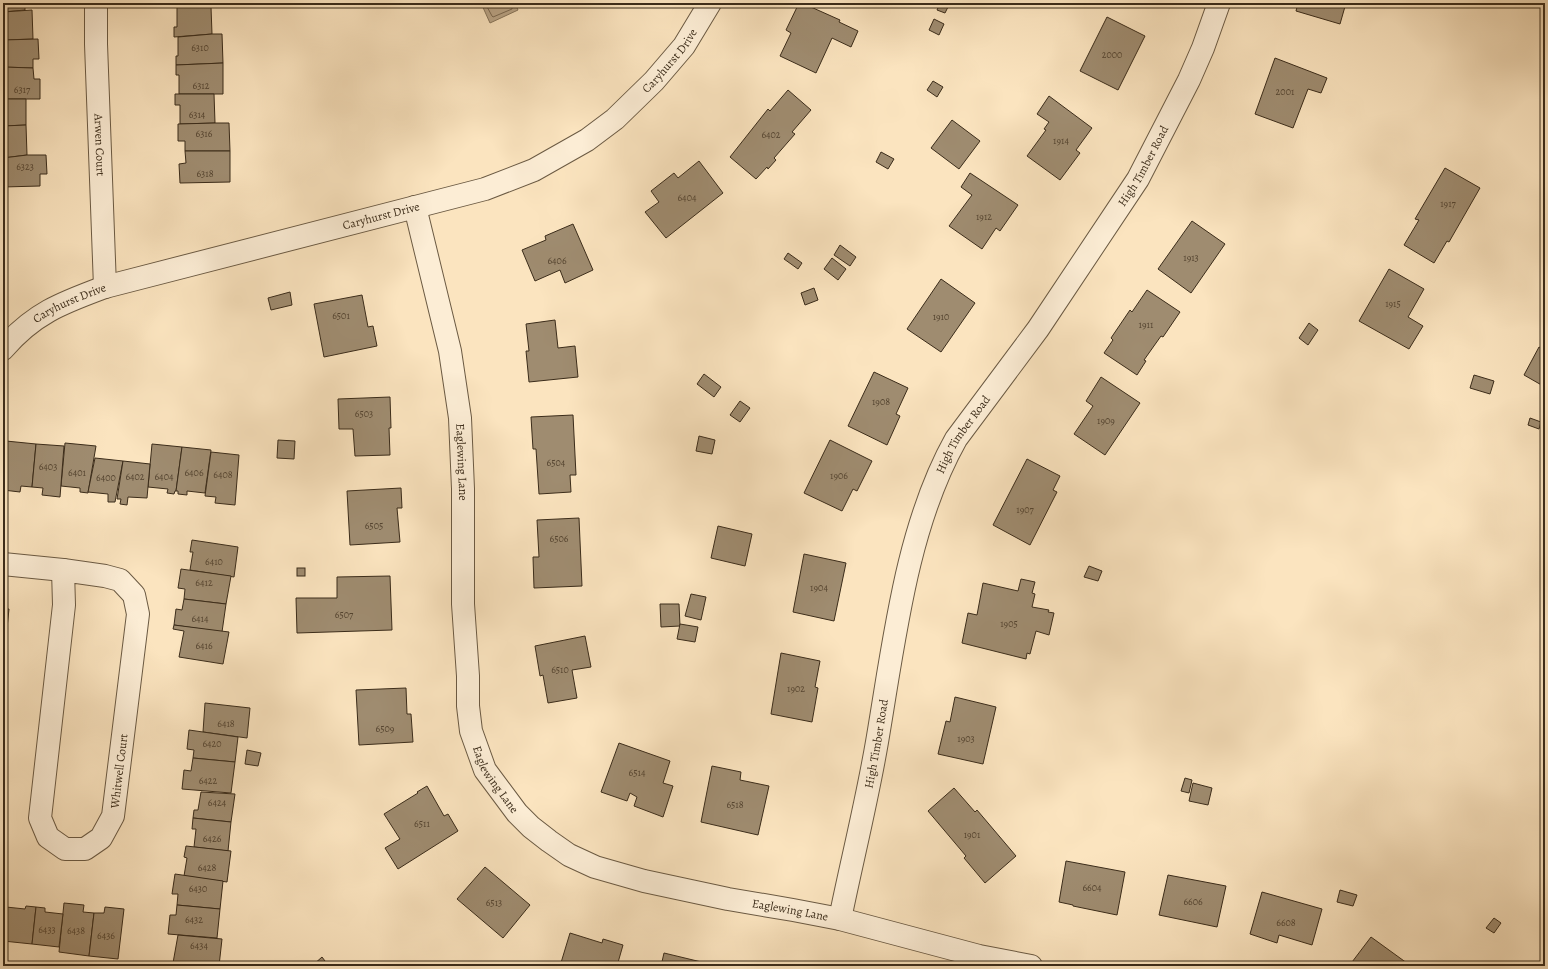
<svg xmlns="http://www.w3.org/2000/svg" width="1548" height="969" font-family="Alegreya,serif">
<rect width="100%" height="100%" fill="#fbe4bf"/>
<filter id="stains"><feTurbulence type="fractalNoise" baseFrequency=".005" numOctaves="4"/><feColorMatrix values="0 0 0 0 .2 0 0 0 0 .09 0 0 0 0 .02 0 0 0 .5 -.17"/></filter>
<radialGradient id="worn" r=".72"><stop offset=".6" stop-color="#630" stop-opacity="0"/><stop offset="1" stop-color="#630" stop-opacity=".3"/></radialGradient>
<path fill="#baa587" stroke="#87755b" d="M481 3H515L518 10 490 23Z"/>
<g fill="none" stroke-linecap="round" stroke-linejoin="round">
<path stroke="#7a6850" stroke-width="1" d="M485 3 492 16 493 17 512 9V3"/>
</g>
<g fill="#9f8c70" stroke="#3b2c1a">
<path d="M3 3H25V10L3 12Z"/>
<path d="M799 3H802L840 20 839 22 858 31 851 47 832 38 816 73 780 56 791 33 786 30Z"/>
<path d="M940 3H950L945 13 937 10Z"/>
<path d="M1298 3H1346L1340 24 1296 11Z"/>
<path d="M177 7H211L212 34 174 37V27H177Z"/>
<path d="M32 10 33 39 3 40V12Z"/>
<path d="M1107 17 1145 36 1118 90 1080 71Z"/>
<path d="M934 19 944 24 939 35 929 30Z"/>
<path d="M212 34H222L223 63 176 65V56H178V37Z"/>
<path d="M38 39 39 59H33V68L3 67V40Z"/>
<path d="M1275 58 1327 78 1321 93 1308 89 1293 128 1255 114Z"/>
<path d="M223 63V94H179V75H176V65Z"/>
<path d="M3 67 33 68 34 79H40V99H3Z"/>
<path d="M933 81 943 87 937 97 927 90Z"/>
<path d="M788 90 811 110 792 132 795 134 774 158 776 160 768 169 767 167 756 179 730 157 768 109 770 111Z"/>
<path d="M175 94H214L215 123 180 124V105H175Z"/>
<path d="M1049 96 1092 128 1076 150 1080 153 1060 180 1027 156 1046 130 1044 129 1049 122 1037 114Z"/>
<path d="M3 99H26V125L3 126Z"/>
<path d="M952 120 980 141 959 169 931 148Z"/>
<path d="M215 123H229L230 151H185V141H178V124Z"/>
<path d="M26 125 27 155 3 158V126Z"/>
<path d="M185 151H230V182L180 183 179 164 186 163Z"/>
<path d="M881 152 894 159 888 169 876 162Z"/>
<path d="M27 155H46L47 174H40V186L3 187V158Z"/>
<path d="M699 161 723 193 666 238 645 212 659 202 651 191 674 173 678 178Z"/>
<path d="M1445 168 1480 188 1449 242 1447 241 1434 263 1404 245 1419 220 1415 219Z"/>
<path d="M970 173 1018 205 1000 231 996 228 982 249 949 226 972 195 961 187Z"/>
<path d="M1192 221 1225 244 1191 293 1158 269Z"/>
<path d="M573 224 593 270 565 283 560 270 535 281 522 250 546 240 545 236Z"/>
<path d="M840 245 856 257 850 266 834 255Z"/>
<path d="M788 253 802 263 798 269 784 259Z"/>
<path d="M832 258 846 269 838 280 824 269Z"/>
<path d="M1389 269 1424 289 1408 317 1423 326 1409 349 1359 321Z"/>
<path d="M941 279 975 303 941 352 907 329Z"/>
<path d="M814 288 818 300 805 305 801 293Z"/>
<path d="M1147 290 1180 312 1163 337 1161 336 1144 360 1146 361 1137 375 1104 353 1113 340 1111 338 1130 310 1132 312Z"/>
<path d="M290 292 292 305 271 310 268 298Z"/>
<path d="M362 295 368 327 373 326 377 346 324 357 314 304Z"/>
<path d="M555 320 558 348 575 346 578 377 529 382 526 351H529L526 324Z"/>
<path d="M1309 323 1318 330 1308 345 1299 338Z"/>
<path d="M1539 347 1545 350V387L1524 375Z"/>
<path d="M874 372 908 388 896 414 900 416 887 445 848 426Z"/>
<path d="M704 374 721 387 714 397 697 384Z"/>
<path d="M1474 375 1494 381 1490 394 1470 388Z"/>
<path d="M1101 377 1140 403 1105 455 1074 434 1093 406 1086 401Z"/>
<path d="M390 397 391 428H389L390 455 355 456 353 429H339L338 399Z"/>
<path d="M740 401 750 408 740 422 730 415Z"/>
<path d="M573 415 576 475H570L571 492 539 494 536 449H533L531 417Z"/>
<path d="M1530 418 1541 422 1539 429 1528 425Z"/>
<path d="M699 436 715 440 712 454 696 451Z"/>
<path d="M278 440 295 441 294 459 277 458Z"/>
<path d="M830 440 872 461 857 491 853 489 842 511 804 493Z"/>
<path d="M6 441 36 444 32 487 21 486 20 492 3 490Z"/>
<path d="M65 443 96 446 88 493 80 492V488L61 486Z"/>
<path d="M36 444 64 446 60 497 42 495 43 488 32 487Z"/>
<path d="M152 444 182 447 176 491H175L174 494 167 493 168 489 148 487Z"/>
<path d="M182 447 211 450 205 493 187 491V495L178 494V491H176Z"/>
<path d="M211 452 239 455 235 505 215 503 216 497 205 496Z"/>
<path d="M95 458 123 461 115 502H108V494L88 492Z"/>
<path d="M1027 459 1060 476 1053 490 1057 492 1030 545 993 525Z"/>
<path d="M123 461 150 464 147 498 128 497 127 505 120 504 121 499H117Z"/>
<path d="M401 488 402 508H397L400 542 350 545 347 491Z"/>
<path d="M579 518 582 586 534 588 533 557H539L537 520Z"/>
<path d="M718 526 752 534 745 566 711 558Z"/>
<path d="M192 540 238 547 234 577 190 570 193 552H190Z"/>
<path d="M804 554 846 563 834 621 793 612Z"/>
<path d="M1089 566 1102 571 1098 581 1084 577Z"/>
<rect x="297" y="568" width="8" height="8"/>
<path d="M181 569 231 576 226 604 184 599 185 589 178 588Z"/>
<path d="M390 576 392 630 297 633 296 598H337V577Z"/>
<path d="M1021 579 1035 582 1032 593 1035 594 1032 607 1049 610 1048 612 1054 613 1049 635 1036 631 1030 654 1027 653 1026 659 962 643 968 613 977 615 983 583 1018 591Z"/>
<path d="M691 594 706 597 701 620 685 616Z"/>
<path d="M184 599 226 604 222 632 174 625 176 609 182 610Z"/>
<path d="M660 604H679L680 626 661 627Z"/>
<path d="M3 609H9L7 628H3Z"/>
<path d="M680 624 698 627 695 642 677 639Z"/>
<path d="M174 625 229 632 223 664 179 657 184 631 173 629Z"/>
<path d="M585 636 591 667 572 670 577 698 548 703 543 675 540 676 535 646Z"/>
<path d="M781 653 820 661 815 687 818 688 812 722 771 714Z"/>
<path d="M406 688 407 714H411L413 742 359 745 356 690Z"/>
<path d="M955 697 996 707 983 764 938 754 946 721 950 722Z"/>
<path d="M205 703 250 708 247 738 203 732Z"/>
<path d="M189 730 238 737 235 762 193 758 194 750 187 749Z"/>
<path d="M619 743 670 761 663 783 673 786 663 817 634 806 637 797 630 793 627 801 601 792Z"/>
<path d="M247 750 261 753 258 766 245 764Z"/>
<path d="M193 758 235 762 231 793 182 789 184 770 191 771Z"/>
<path d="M712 766 741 772 740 780 769 786 758 835 701 822Z"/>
<path d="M1185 778 1192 780 1189 793 1181 791Z"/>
<path d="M1193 783 1212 788 1208 805 1189 801Z"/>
<path d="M427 786 444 816 448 814 458 831 398 869 385 848 400 839 384 814 418 793 417 792Z"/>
<path d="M954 788 975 812 977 810 1016 856 985 883 964 858 966 856 928 811Z"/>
<path d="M201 792 235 794 231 822 193 818 194 810H198Z"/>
<path d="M193 818 231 822 228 851 194 847 196 829H192Z"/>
<path d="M186 846 231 851 227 882 184 876 187 858 184 857Z"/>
<path d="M1066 861 1125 872 1117 915 1073 906V905L1059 902Z"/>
<path d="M485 867 530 905 503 938 457 899Z"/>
<path d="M175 874 223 881 220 909 177 905 178 894H172Z"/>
<path d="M1168 875 1226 886 1217 927 1159 915Z"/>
<path d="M1340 890 1357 895 1353 906 1337 902Z"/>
<path d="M1262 892 1322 909 1312 945 1279 935 1277 943 1250 934Z"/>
<path d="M64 903 84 905 83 912 94 913 89 956 59 952Z"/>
<path d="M177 905 220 909 217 938 168 934 170 915H176Z"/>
<path d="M26 906 36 907 32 944 3 941 6 907 25 909Z"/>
<path d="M36 907 45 908V912L63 914 59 947 32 944Z"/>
<path d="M105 907 124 909 118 959 89 956 94 913H104Z"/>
<path d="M3 917H5L3 942Z"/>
<path d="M1494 918 1501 923 1494 933 1486 928Z"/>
<path d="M570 933 602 943 603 939 623 945 617 966H560Z"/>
<path d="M178 935 222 939 219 966H195L173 963Z"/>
<path d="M1371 937 1411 966H1349Z"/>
<path d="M664 953 718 966H661Z"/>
<path d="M322 957 328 965 314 966 313 965Z"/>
</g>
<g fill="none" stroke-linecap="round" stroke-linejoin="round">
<defs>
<g id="minor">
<path id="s1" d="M96 3V44L105 287"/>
<path id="s2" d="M415 207 450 351 460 418 463 489V604L468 676V706L471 731 485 770 517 813 531 827 549 841 569 855 595 867 644 881 728 899 793 910 840 919 979 956 1031 966"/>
<path id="s3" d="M3 349C34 313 62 303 105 287L485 189 534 170 587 140 615 119 654 81 684 46 710 3"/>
<path d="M3 564 63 570"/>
<path d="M63 570 105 576 120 580 134 595 138 614 113 816 101 838 85 849H65L48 837 40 818 64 605Z"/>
<path id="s4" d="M840 919C852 860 867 801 877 742 894 643 906 528 956 439L1038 329 1138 179 1189 80 1203 48 1219 3"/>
</g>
</defs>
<use href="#minor" stroke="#6b5a43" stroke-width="24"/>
<use href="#minor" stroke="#fcedd5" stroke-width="22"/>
</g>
<g text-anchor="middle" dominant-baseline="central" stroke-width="4" stroke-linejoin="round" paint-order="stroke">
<g font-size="10" fill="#544430">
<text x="200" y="47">6310</text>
<text x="1112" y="54">2000</text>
<text x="201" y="85">6312</text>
<text x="22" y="89">6317</text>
<text x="1285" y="91">2001</text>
<text x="197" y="114">6314</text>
<text x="204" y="133">6316</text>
<text x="771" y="134">6402</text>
<text x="1061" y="140">1914</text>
<text x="25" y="166">6323</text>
<text x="205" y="173">6318</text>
<text x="687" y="197">6404</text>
<text x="1448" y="203">1917</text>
<text x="984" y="216">1912</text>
<text x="1191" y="257">1913</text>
<text x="557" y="260">6406</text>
<text x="1393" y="303">1915</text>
<text x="341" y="315">6501</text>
<text x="941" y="316">1910</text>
<text x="1146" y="324">1911</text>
<text x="881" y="401">1908</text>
<text x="364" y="413">6503</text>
<text x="1106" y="420">1909</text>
<text x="556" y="462">6504</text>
<text x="48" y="466">6403</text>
<text x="77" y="472">6401</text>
<text x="194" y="472">6406</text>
<text x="223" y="474">6408</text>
<text x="839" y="475">1906</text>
<text x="135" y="476">6402</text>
<text x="164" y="476">6404</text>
<text x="106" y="477">6400</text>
<text x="1025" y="509">1907</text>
<text x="374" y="525">6505</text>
<text x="559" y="538">6506</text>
<text x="214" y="561">6410</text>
<text x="204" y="582">6412</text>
<text x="819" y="587">1904</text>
<text x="344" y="614">6507</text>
<text x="200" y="618">6414</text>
<text x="1009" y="623">1905</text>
<text x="204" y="645">6416</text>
<text x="560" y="669">6510</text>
<text x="796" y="688">1902</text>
<text x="226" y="723">6418</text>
<text x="385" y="728">6509</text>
<text x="966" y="738">1903</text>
<text x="212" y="743">6420</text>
<text x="637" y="772">6514</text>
<text x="208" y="780">6422</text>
<text x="217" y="802">6424</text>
<text x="735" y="804">6518</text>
<text x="422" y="823">6511</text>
<text x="972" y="834">1901</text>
<text x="212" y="838">6426</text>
<text x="207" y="867">6428</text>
<text x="1092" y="887">6604</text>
<text x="198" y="888">6430</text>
<text x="1193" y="901">6606</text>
<text x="494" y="902">6513</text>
<text x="194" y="919">6432</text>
<text x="1286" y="922">6608</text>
<text x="47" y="929">6433</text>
<text x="76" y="930">6438</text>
<text x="106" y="935">6436</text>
<text x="199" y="945">6434</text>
</g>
<g font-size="12" fill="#3b2c1a" stroke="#fcedd5">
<text stroke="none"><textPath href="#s3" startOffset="742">Caryhurst Drive</textPath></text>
<text stroke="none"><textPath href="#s1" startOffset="142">Arwen Court</textPath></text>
<text stroke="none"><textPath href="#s4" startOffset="827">High Timber Road</textPath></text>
<text stroke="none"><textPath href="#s3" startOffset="406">Caryhurst Drive</textPath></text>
<text stroke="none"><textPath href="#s3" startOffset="82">Caryhurst Drive</textPath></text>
<text stroke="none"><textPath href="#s4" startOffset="503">High Timber Road</textPath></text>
<text stroke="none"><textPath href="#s2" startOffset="260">Eaglewing Lane</textPath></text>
<text stroke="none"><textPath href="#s4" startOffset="179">High Timber Road</textPath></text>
<text transform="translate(119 771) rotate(-83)">Whitwell Court</text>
<text stroke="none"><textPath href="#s2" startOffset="584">Eaglewing Lane</textPath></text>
<text stroke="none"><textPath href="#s2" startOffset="920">Eaglewing Lane</textPath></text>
</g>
</g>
<rect width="1548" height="969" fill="none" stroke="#fbe4bf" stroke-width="16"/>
<rect x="4" y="4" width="1540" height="961" fill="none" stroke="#3b2c1a" stroke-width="2"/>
<rect x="8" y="8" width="1532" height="953" fill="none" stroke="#3b2c1a"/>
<rect width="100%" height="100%" filter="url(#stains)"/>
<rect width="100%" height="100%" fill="url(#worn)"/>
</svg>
